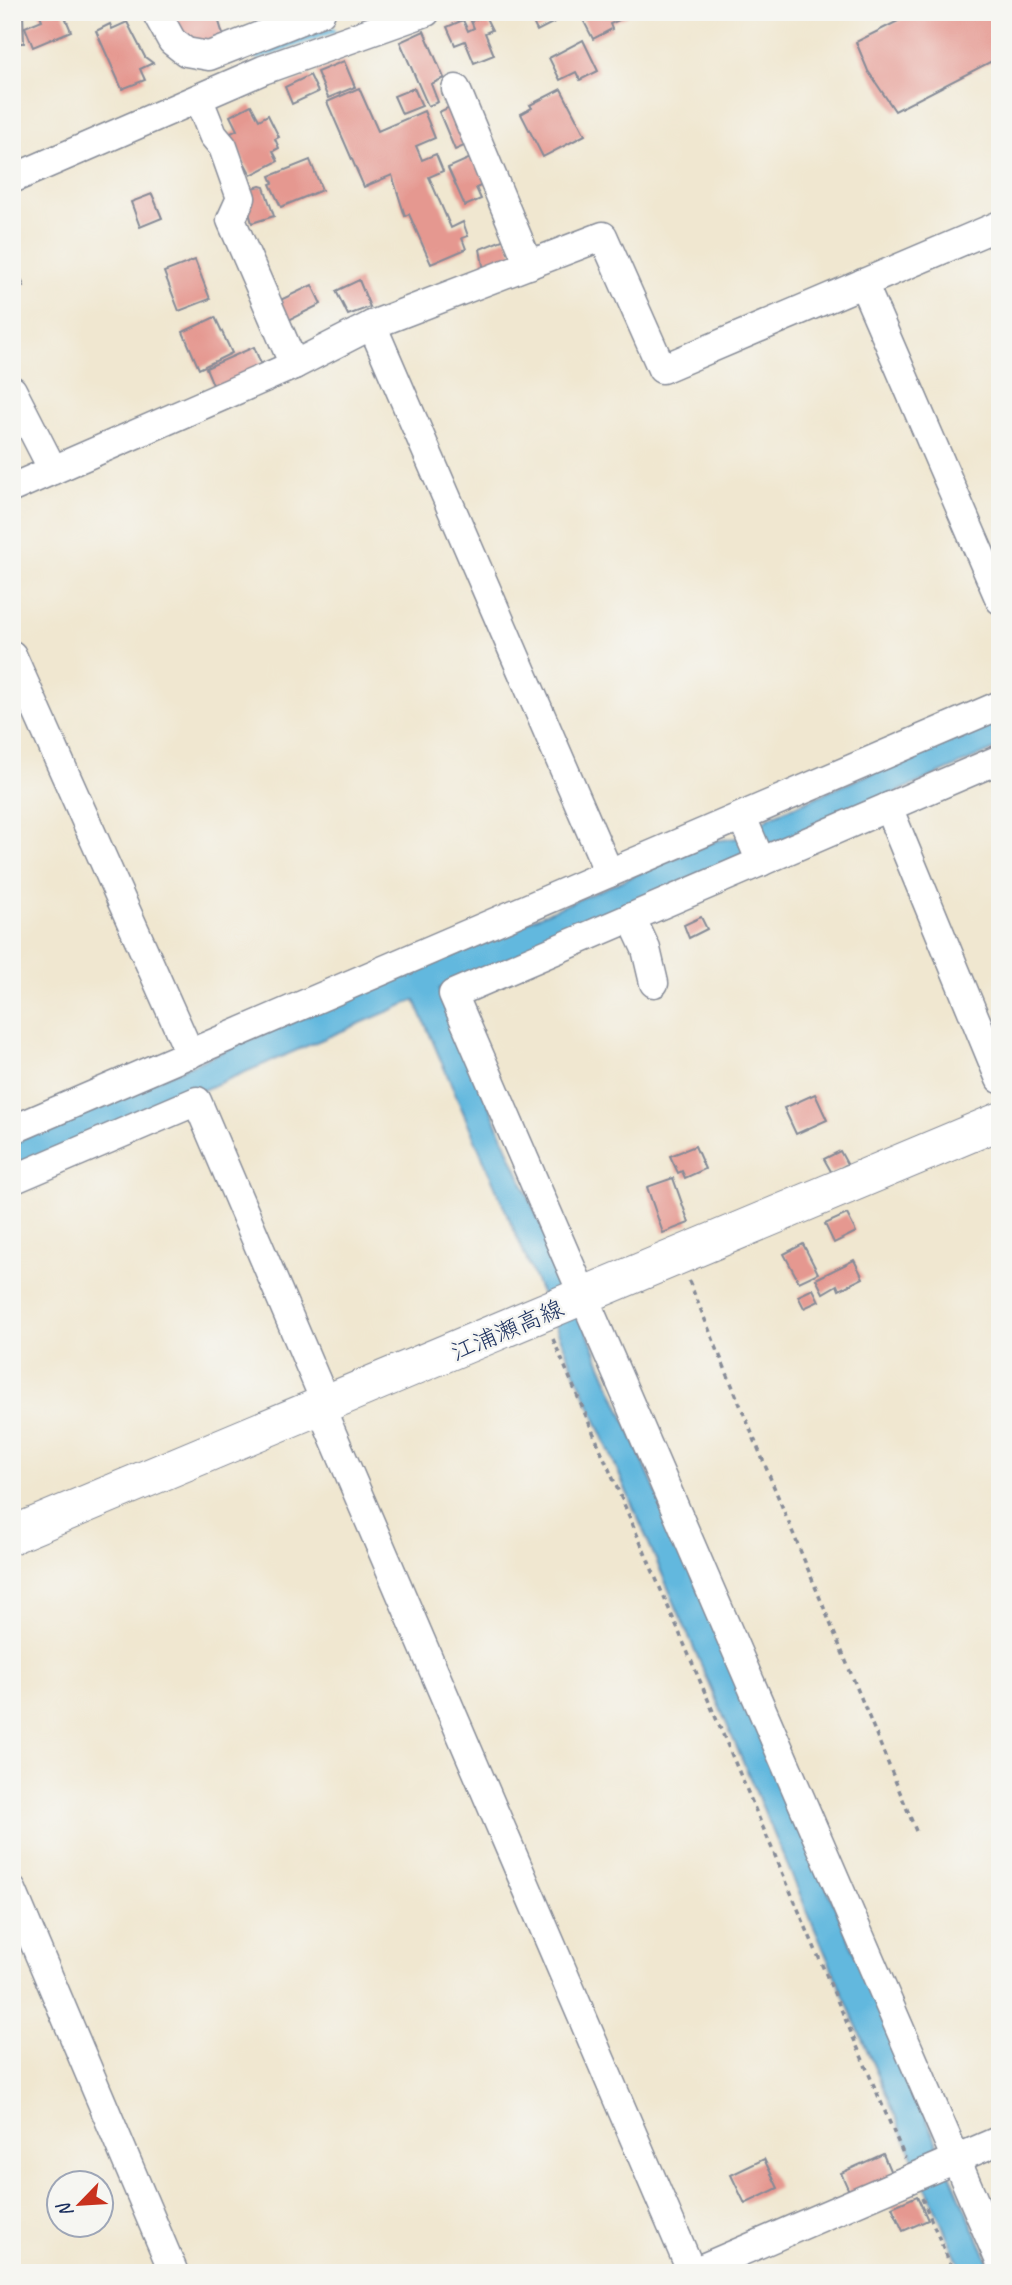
<svg xmlns="http://www.w3.org/2000/svg" width="1012" height="2285" font-family="Caveat,'Klee One',sans-serif">
<rect width="100%" height="100%" fill="#f6f6f2"/>
<filter id="ink" filterUnits="userSpaceOnUse"><feTurbulence type="fractalNoise" baseFrequency=".0143" numOctaves="2"/><feDisplacementMap in="SourceGraphic" scale="14" xChannelSelector="R" yChannelSelector="G"/><feConvolveMatrix kernelMatrix="1 2 1 2 8 2 1 2 1" color-interpolation-filters="sRGB"/></filter>
<filter id="wash" filterUnits="userSpaceOnUse"><feTurbulence type="fractalNoise" baseFrequency=".00686" numOctaves="4" result="noise"/><feDisplacementMap in="SourceGraphic" scale="28" xChannelSelector="R" yChannelSelector="G"/><feGaussianBlur stdDeviation="1.57" result="paint"/><feColorMatrix in="noise" values="0 0 0 0 0 0 0 0 0 0 0 0 0 0 0 0 0 1.4 0 .05"/><feComposite in="paint" operator="in"/></filter>
<g filter="url(#wash)">
<rect width="100%" height="100%" fill="#f0e7d0"/>
<path fill="#62b8de" stroke="#3e749e" stroke-width="2" d="M1000 718V747L785 841 742 853 722 866 439 989 993 2273H963L415 1000 12 1171V1142L715 841 737 838 772 816Z"/>
<g fill="none" stroke-linecap="round" stroke-linejoin="round">
<path stroke="#62b8de" stroke-width="6" d="M258 57 333 30"/>
</g>
<g id="blocks">
<g fill="#e59890">
<path d="M12 12H23L24 43H12Z"/>
<path d="M39 12H63L71 31 33 47 25 27 42 20Z"/>
<path d="M197 12H216L224 38 203 46 180 39 173 20Z"/>
<path d="M528 12H566L568 15 537 31Z"/>
<path d="M579 12H626L628 16 610 24 612 29 593 39Z"/>
<path d="M916 12H1000V57L895 111 868 71 856 42Z"/>
<path d="M485 16 492 30 485 33 494 55 474 63 465 41 455 45 447 27 463 20 468 31 474 28 471 21Z"/>
<path d="M127 22 145 57 153 63 140 69 145 80 122 89 96 31 110 24 112 29Z"/>
<path d="M424 31 444 78 431 84 438 102 428 106 400 42Z"/>
<path d="M583 40 598 71 580 80 576 72 560 80 549 58Z"/>
<path d="M344 61 355 87 328 98 317 72Z"/>
<path d="M310 75 318 92 292 104 285 87Z"/>
<path d="M359 88 378 131 424 111 435 138 416 146 422 160 436 154 443 171 429 177 451 228 463 222 468 236 462 238 466 249 431 264 409 214 405 216 392 175 364 187 327 102Z"/>
<path d="M414 88 422 106 402 114 394 96Z"/>
<path d="M561 89 585 135 543 157 521 114 532 108 530 105Z"/>
<path d="M462 101 480 139 455 150 439 112Z"/>
<path d="M251 105 259 120 268 115 279 137 275 139 279 148 273 151 278 161 251 175 229 134 237 130 230 116Z"/>
<path d="M475 156 487 183 476 188 481 199 465 206 448 168Z"/>
<path d="M310 160 322 190 281 207 270 184 273 183 270 176Z"/>
<path d="M260 186 264 187 274 216 252 223 243 191Z"/>
<path d="M152 194 162 218 140 227 131 202Z"/>
<path d="M507 238 514 257 484 271 480 249Z"/>
<path d="M12 259 24 286 12 291Z"/>
<path d="M195 260 210 299 179 311 164 272Z"/>
<path d="M359 280 370 307 348 315 336 291Z"/>
<path d="M312 285 321 304 281 324 272 304Z"/>
<path d="M215 317 232 353 199 369 183 332Z"/>
<path d="M254 347 264 371 216 392 206 368Z"/>
<path d="M701 917 707 929 689 938 684 925Z"/>
<path d="M815 1094 827 1120 796 1134 784 1108Z"/>
<path d="M695 1146 705 1169 685 1178 682 1171 678 1173 670 1156Z"/>
<path d="M840 1151 847 1164 832 1173 824 1159Z"/>
<path d="M673 1178 689 1223 663 1233 647 1187Z"/>
<path d="M847 1214 856 1232 834 1243 825 1224Z"/>
<path d="M803 1244 818 1273 799 1282 784 1254Z"/>
<path d="M854 1260 863 1278 839 1290 837 1285 823 1293 816 1279Z"/>
<path d="M813 1289 819 1301 804 1308 798 1296Z"/>
<path d="M883 2154 894 2180 852 2198 841 2173Z"/>
<path d="M764 2159 778 2188 745 2204 731 2175Z"/>
<path d="M917 2196 928 2220 903 2231 892 2207Z"/>
</g>
</g>
</g>
<g filter="url(#ink)">
<use href="#blocks" fill-opacity="0" stroke="#868b97" stroke-width="2"/>
<g fill="none" stroke-linecap="round" stroke-linejoin="round">
<defs>
<g id="minor">
<path d="M156 12 172 41 186 52 209 56 321 12"/>
<path d="M456 89 529 265"/>
<path d="M199 100 213 135 223 147 241 198 231 220 294 365"/>
<path d="M12 179 263 70 426 12"/>
<path d="M863 283 1000 600"/>
<path d="M372 325 609 873"/>
<path d="M12 390 53 470"/>
<path d="M12 488 294 365 372 325 603 236 662 369 1000 225"/>
<path d="M12 655 190 1054"/>
<path d="M1000 759 453 994 1000 2261"/>
<path d="M888 807 1000 1079"/>
<path d="M742 817 761 862"/>
<path d="M631 917 646 949 654 983"/>
<path d="M12 1130 1000 705"/>
<path d="M12 1180 197 1101 327 1406"/>
<path d="M321 1408 692 2273"/>
<path d="M12 1890 174 2273"/>
<path d="M691 2273 1000 2140"/>
</g>
<path id="major" d="M12 1535 1000 1121"/>
</defs>
<use href="#minor" stroke="#868b97" stroke-width="31"/>
<use href="#major" stroke="#868b97" stroke-width="39"/>
<g stroke="#868b97" stroke-width="3.5" stroke-dasharray="5 5" stroke-linecap="butt">
<path d="M689 1281 916 1831"/>
<path d="M553 1339 905 2158"/>
<path d="M922 2198 954 2273"/>
</g>
<use href="#minor" stroke="#fff" stroke-width="28"/>
<use href="#major" stroke="#fff" stroke-width="37"/>
</g>
</g>
<g text-anchor="middle" dominant-baseline="central" stroke-width="5" stroke-linejoin="round" paint-order="stroke">
<g font-size="24" fill="#1b2f5e" stroke="#f6f6f2">
<text transform="translate(507 1330) rotate(-23)">江浦瀬高線</text>
</g>
</g>
<rect width="1012" height="2285" fill="none" stroke="#f6f6f2" stroke-width="42"/>
<g transform="translate(80 2204) rotate(245)"><circle r="33" fill="#f6f6f2" stroke="#9ea6b7" stroke-width="2"/>
<path d="M0-5L12 26L0 18L-12 26Z" fill="#c8321e"/>
<text y="-10" font-size="19" font-weight="bold" text-anchor="middle" fill="#1b2f5e">N</text>
</g>
</svg>
